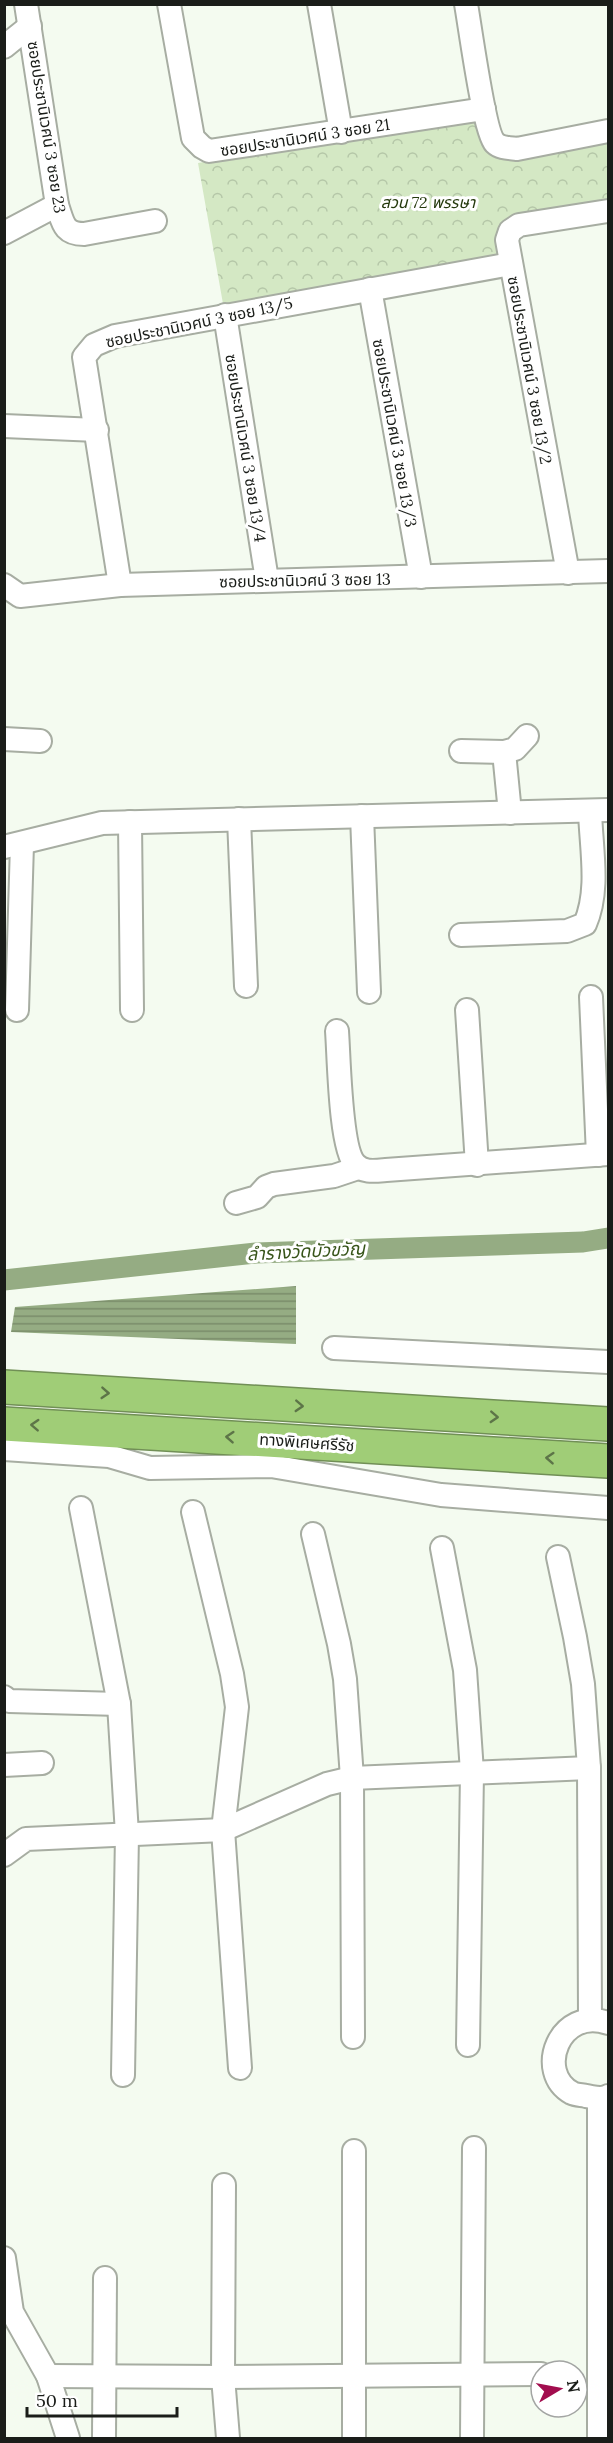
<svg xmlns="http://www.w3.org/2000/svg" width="613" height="2443" font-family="Lora,'Noto Sans Thai',serif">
<defs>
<pattern id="forest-crowns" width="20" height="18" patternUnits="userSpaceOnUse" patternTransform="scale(1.5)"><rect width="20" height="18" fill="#d4e8c4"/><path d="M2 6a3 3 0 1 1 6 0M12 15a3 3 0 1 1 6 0" fill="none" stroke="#b5c7a8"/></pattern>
<pattern id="water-rules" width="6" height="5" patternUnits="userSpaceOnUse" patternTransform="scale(1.5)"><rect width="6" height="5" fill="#95ac83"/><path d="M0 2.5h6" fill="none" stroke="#798b6a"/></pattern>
</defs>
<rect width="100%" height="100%" fill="#f4fbf0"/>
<path fill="url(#forest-crowns)" d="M486 113 495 154 608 137V209L506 225 514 268 225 315 198 163Z"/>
<path fill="url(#water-rules)" d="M296 1286V1344L11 1332 15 1307Z"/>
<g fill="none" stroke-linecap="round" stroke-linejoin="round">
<path stroke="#95ac83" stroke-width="21" d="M4 1280 256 1253 583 1242 608 1238"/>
<defs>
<g id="street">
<path d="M26 4 57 205C63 222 63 234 84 234L155 221"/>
<path d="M169 4 193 138 202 147 209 151 484 109"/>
<path d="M319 4 341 132"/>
<path d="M466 4C470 26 484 132 495 143 500 148 509 148 517 149L608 131"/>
<path d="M4 47 30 26"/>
<path d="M4 233 57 205"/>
<path d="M370 289 421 577"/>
<path d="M225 315 267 580"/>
<path d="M4 426 97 430"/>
<path d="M568 573 507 240 510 231 519 225 608 211"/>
<path d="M4 585 20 596 120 585 608 571"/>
<path d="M120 585 84 357 94 345 115 336 511 264"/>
<path d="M4 739 40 741"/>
<path d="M461 751 504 752 515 749 527 736"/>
<path d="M504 752 510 813"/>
<path d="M362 816 369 992"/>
<path d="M239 819 246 986"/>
<path d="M130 822 132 1010"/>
<path d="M4 847 102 823 608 810"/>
<path d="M461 935 567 931 585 924C600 890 591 848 590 811"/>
<path d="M591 997 598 1155"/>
<path d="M17 1010 22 844"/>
<path d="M467 1010 477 1165"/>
<path d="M337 1031C339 1057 340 1148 355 1164 363 1173 375 1171 386 1170L608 1154"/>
<path d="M236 1203 257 1197 266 1187 274 1184 334 1176 358 1168"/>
<path d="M334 1348 608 1362"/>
<path d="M4 1449 109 1456 150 1468 271 1466 441 1495 608 1508"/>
<path d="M81 1508 119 1704 127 1834 123 2075"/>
<path d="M193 1512 232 1674 237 1707 223 1830 240 2068"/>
<path d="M313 1534 339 1644 345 1679 352 1778 353 2037"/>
<path d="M442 1548 465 1670 472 1772 468 2045"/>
<path d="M558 1557 575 1637 583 1684 589 1768 590 2019"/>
<path d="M4 1697 9 1701 119 1704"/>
<path d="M4 1765 42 1763"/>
<path d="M4 1855 26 1839 223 1830 327 1784 352 1778 589 1768"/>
<path d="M608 2023C560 2006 534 2072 572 2093 576 2095 582 2095 586 2096 594 2097 601 2100 608 2096"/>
<path d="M224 2185 223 2377 228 2438"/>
<path d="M4 2258 12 2312 48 2376 68 2438"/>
<path d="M48 2376 223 2377 541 2374"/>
<path d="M104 2438 105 2278"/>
<path d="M354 2438V2151"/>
<path d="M472 2438 474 2148"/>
<path d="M599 2438V2098"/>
</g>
<g id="highway">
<path d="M4 1387 608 1424"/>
<path d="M4 1424 608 1461"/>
</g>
</defs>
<use href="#street" stroke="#a7ada2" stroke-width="26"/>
<use href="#highway" stroke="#718f56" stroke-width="36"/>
<use href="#street" stroke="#fff" stroke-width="22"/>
<use href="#highway" stroke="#a0cd77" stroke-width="33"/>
</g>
<defs><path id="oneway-chevron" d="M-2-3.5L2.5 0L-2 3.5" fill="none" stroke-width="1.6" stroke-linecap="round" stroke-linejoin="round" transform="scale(1.5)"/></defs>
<g stroke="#5d7548">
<use href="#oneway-chevron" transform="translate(105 1393) rotate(4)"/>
<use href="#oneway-chevron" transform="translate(299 1406) rotate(3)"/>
<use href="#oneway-chevron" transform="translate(494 1417) rotate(3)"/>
<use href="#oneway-chevron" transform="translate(35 1425) rotate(-177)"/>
<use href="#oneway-chevron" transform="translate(230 1437) rotate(-176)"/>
<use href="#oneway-chevron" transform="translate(550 1458) rotate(-176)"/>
</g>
<g text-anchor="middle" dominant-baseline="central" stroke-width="6" stroke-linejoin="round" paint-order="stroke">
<g font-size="16" fill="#1a1d19" stroke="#fff">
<text transform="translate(47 127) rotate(81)">ซอยประชานิเวศน์ 3 ซอย 23</text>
<text transform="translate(305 137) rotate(-9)">ซอยประชานิเวศน์ 3 ซอย 21</text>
<text transform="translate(199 322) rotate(-12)">ซอยประชานิเวศน์ 3 ซอย 13/5</text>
<text transform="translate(530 370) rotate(80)">ซอยประชานิเวศน์ 3 ซอย 13/2</text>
<text transform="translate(395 433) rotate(80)">ซอยประชานิเวศน์ 3 ซอย 13/3</text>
<text transform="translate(246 448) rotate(81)">ซอยประชานิเวศน์ 3 ซอย 13/4</text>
<text transform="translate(305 580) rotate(-1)">ซอยประชานิเวศน์ 3 ซอย 13</text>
<text transform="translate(307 1442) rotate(4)">ทางพิเศษศรีรัช</text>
</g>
<g font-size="16" font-style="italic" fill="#253a0d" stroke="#fff">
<text x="428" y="202">สวน 72 พรรษา</text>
</g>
<g font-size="18" font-style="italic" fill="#375419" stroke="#fff">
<text transform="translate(306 1251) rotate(-3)">ลำรางวัดบัวขวัญ</text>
</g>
</g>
<rect width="613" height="2443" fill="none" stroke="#1a1d19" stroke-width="12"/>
<g transform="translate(559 2389) rotate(80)"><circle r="28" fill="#ffffff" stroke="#a3a5a3" stroke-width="1.5"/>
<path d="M0-4.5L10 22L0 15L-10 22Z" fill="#a20d4e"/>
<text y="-9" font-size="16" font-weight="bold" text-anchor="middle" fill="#1a1d19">N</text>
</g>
<path d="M27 2407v9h150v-9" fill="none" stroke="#1a1d19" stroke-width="3"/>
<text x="36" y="2407" font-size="18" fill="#1a1d19" stroke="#ffffff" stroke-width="4.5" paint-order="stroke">50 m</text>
</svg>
